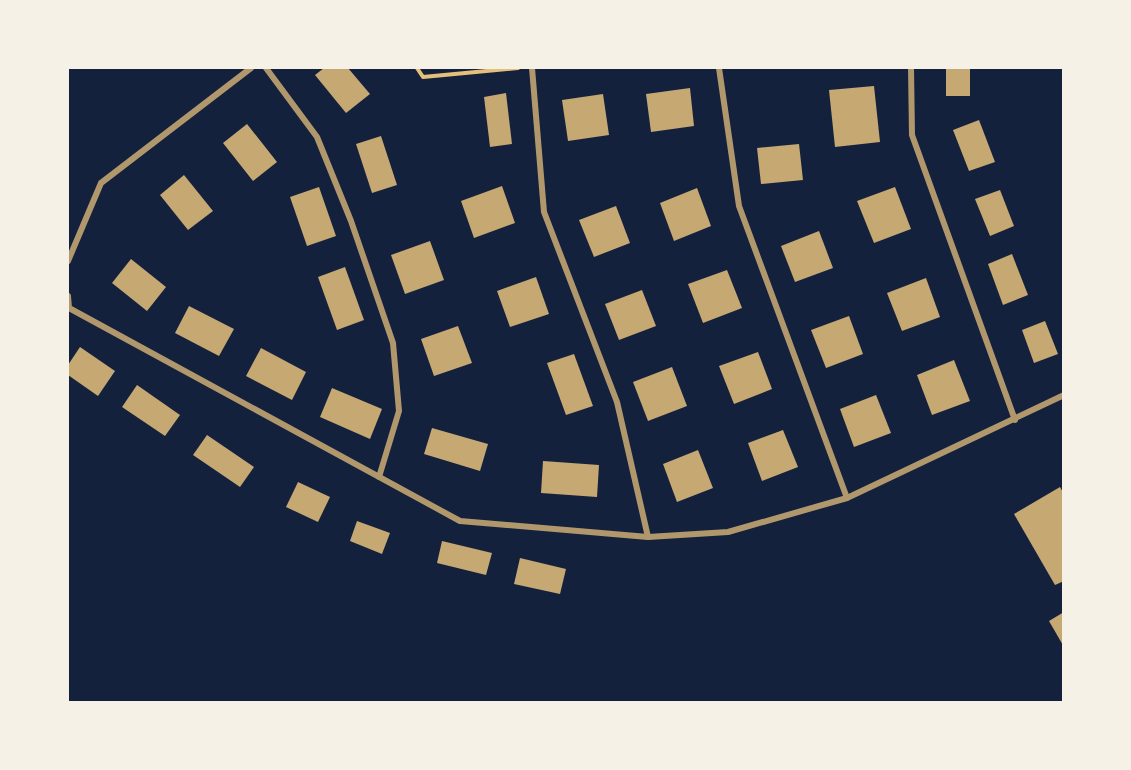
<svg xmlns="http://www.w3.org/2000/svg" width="1131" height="770" font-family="Ubuntu,sans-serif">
<rect width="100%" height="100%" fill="#14213d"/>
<g fill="#c6a872">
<path d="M324 68H348L370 94 346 113 315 75Z"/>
<rect x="946" y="68" width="24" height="28"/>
<path d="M874 86 880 142 835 147 829 90Z"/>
<path d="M690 88 694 126 651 132 646 94Z"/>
<path d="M506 93 512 144 490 147 484 97Z"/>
<path d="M603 94 609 135 568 141 562 100Z"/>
<path d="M979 120 995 162 969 171 953 130Z"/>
<path d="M247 124 277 162 253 181 223 143Z"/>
<path d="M381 136 397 185 372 193 356 144Z"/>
<path d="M799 144 803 180 761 184 757 148Z"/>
<path d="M184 175 213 211 188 230 160 195Z"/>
<path d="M502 186 515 223 474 238 461 201Z"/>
<path d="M319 187 336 236 307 246 290 197Z"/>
<path d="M895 187 911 229 874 243 857 201Z"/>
<path d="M697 188 711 226 674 241 660 203Z"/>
<path d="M1000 190 1014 226 990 236 975 199Z"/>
<path d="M616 206 630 243 594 257 579 220Z"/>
<path d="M819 231 833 268 795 282 781 246Z"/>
<path d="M430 241 444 280 405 294 391 255Z"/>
<path d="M1012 254 1028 295 1003 305 988 264Z"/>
<path d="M131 259 166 287 147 311 112 283Z"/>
<path d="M345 267 364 320 337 330 318 277Z"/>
<path d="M727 270 742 308 703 323 688 284Z"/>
<path d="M536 277 549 314 510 327 497 291Z"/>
<path d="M926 278 940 317 902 331 887 293Z"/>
<path d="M642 290 656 326 619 340 605 304Z"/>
<path d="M189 306 234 329 219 356 175 333Z"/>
<path d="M849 316 863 354 826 368 811 330Z"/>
<path d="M1045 321 1058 354 1034 363 1022 330Z"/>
<path d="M458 326 472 363 434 376 421 339Z"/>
<path d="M80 347 115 371 98 396 68 375V365Z"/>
<path d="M261 348 306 372 292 400 246 376Z"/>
<path d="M758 352 772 389 734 404 719 366Z"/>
<path d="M574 354 593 406 566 415 547 363Z"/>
<path d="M954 360 970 401 932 415 917 375Z"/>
<path d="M672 367 687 406 648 421 633 382Z"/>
<path d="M137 385 180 415 165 436 122 407Z"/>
<path d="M332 388 382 409 370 439 320 417Z"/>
<path d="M876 395 891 433 854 447 840 409Z"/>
<path d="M432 428 488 444 480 471 424 454Z"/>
<path d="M783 430 798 467 762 481 748 443Z"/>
<path d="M207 435 254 467 240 487 193 455Z"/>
<path d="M698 450 713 488 677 502 663 464Z"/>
<path d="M543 461 599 465 597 497 541 493Z"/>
<path d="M298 482 330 497 318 522 286 507Z"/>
<path d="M1060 487 1064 494V581L1055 585 1014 514Z"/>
<path d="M357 521 390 533 382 554 350 541Z"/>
<path d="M442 541 492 553 486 575 437 563Z"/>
<path d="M520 558 566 569 560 594 514 584Z"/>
<path d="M1064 612V647L1049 621Z"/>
</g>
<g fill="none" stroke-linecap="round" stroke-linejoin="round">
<path stroke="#e5c07b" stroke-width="4" d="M417 68 423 77 518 68"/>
<g stroke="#b1986c" stroke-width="6">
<path d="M266 68 317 137 351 221 393 343 399 411 379 477"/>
<path d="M532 68 544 212 617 402 648 537"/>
<path d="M719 68 739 206 847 498"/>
<path d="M911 68 912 135 1015 420"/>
<path d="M68 261 101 183 251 68"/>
<path d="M68 296 69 308 460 521 648 537 728 532 847 498 1064 395"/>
</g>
</g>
<rect width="1131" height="770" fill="none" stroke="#f6f1e7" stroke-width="138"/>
</svg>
